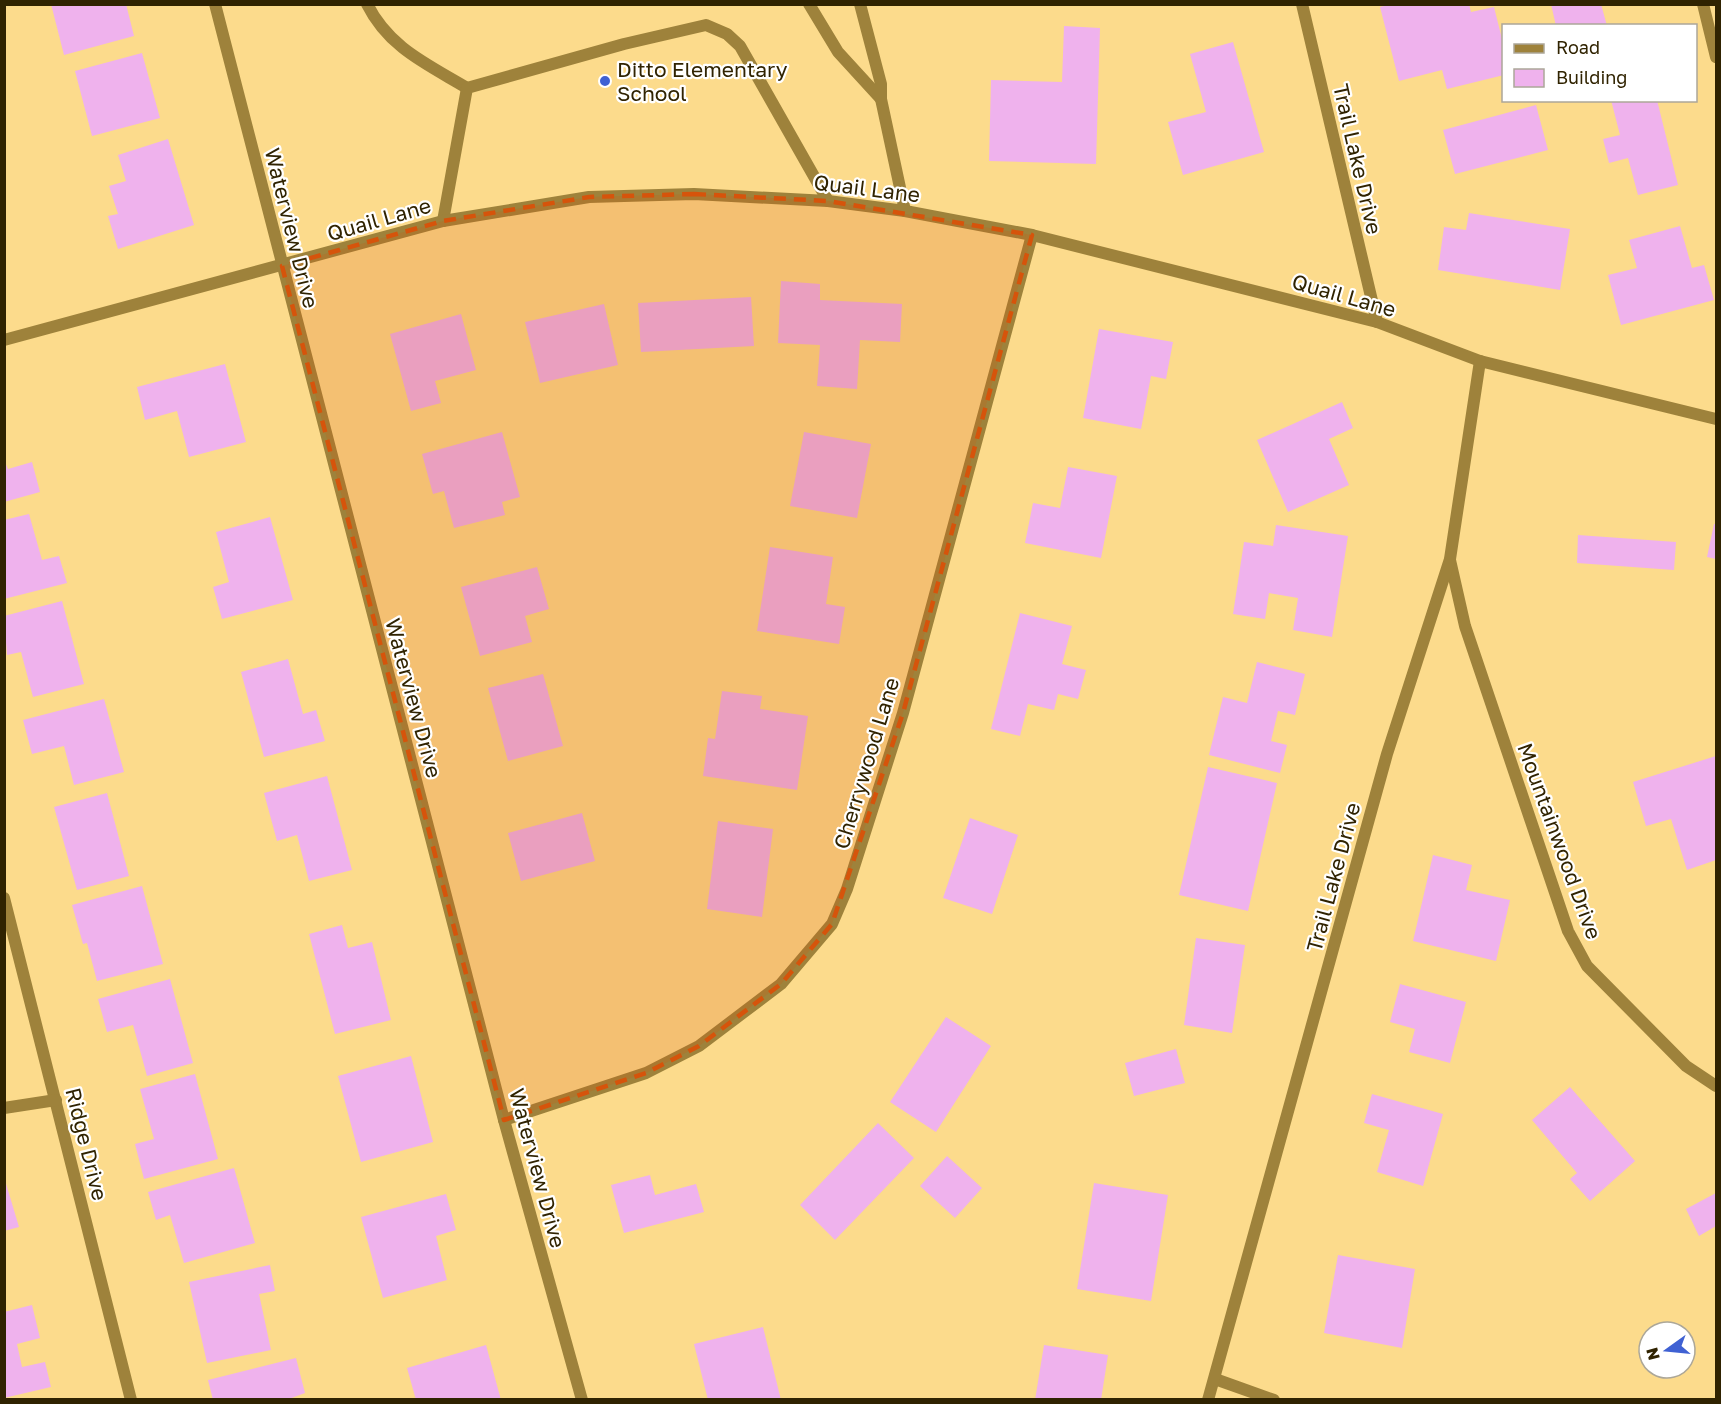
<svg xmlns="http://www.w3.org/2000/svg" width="1721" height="1404" font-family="'Golos Text',sans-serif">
<rect width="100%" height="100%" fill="#fcdb8c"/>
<g fill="#efb2ed">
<path d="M51 4H126L134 36 64 55Z"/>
<path d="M1392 4H1469L1471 12 1494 7 1504 47V75L1447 89 1442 70 1399 81 1380 7Z"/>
<path d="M1551 4H1601L1607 26H1556Z"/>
<path d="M1064 26 1100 28 1096 164 989 161 991 80 1062 82Z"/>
<path d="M1233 42 1264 152 1183 175 1168 122 1206 112 1190 54Z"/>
<path d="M142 53 160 118 92 136 75 71Z"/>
<path d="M1611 100H1657L1678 185 1638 195 1628 158 1609 163 1603 139 1620 135Z"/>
<path d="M1536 105 1548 150 1455 174 1443 130Z"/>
<path d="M168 139 194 225 118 249 108 216 118 214 109 186 126 181 118 155Z"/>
<path d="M1469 213 1570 229 1560 290 1438 270 1444 227 1466 230Z"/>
<path d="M1680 226 1692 268 1704 265 1714 300 1621 325 1608 275 1637 268 1629 240Z"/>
<path d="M781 281 820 284V300L902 304 900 342 860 340 857 389 817 386 820 345 778 343Z"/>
<path d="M751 297 754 346 641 352 638 303Z"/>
<path d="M604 304 618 365 540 383 525 322Z"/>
<path d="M461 314 476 370 435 381 441 403 411 411 390 334Z"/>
<path d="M1099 329 1173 342 1166 379 1151 376 1141 429 1083 418Z"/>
<path d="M225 364 246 442 189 457 177 411 145 420 137 387Z"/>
<path d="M1342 402 1353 428 1329 439 1349 485 1288 512 1257 440Z"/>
<path d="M502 432 520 497 502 502 505 515 454 528 444 491 433 494 422 454Z"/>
<path d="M804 432 871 444 857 518 790 506Z"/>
<path d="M4 460 8 469 32 462 40 492 4 502Z"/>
<path d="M1068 467 1117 476 1101 558 1025 543 1033 503 1060 508Z"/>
<path d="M29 514 42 560 59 556 67 583 4 599V520Z"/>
<path d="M270 517 293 600 222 619 213 587 229 582 216 532Z"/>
<path d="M1714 524H1716V559L1707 557Z"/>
<path d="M1276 525 1348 536 1332 637 1293 630 1298 598 1269 593 1265 619 1233 614 1244 542 1273 546Z"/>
<path d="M1578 535 1676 542 1674 570 1577 563Z"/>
<path d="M770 547 833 557 826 604 845 607 839 644 757 631Z"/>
<path d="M537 567 549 609 525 616 532 642 480 656 461 587Z"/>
<path d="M62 601 84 684 33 697 21 652 7 655 4 616Z"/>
<path d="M1020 613 1072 626 1062 664 1086 670 1078 699 1058 694 1054 710 1028 704 1020 736 991 729Z"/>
<path d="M288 659 303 714 316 710 325 741 264 757 241 672Z"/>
<path d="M1257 662 1305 674 1295 715 1278 711 1271 741 1287 745 1280 773 1209 755 1223 697 1247 703Z"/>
<path d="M543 674 563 746 508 761 488 688Z"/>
<path d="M722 691 762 696 760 709 808 716 797 790 703 776 708 738 715 739Z"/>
<path d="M104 699 124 772 74 785 64 746 32 754 23 720Z"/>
<path d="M1716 756V860L1687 870 1671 819 1646 826 1633 782Z"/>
<path d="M1208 767 1277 783 1248 911 1179 895Z"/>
<path d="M327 776 352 870 309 881 297 835 277 841 264 793Z"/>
<path d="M107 793 129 876 77 890 54 807Z"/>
<path d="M582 813 595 861 521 881 508 833Z"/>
<path d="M970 818 1018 835 992 914 943 898Z"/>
<path d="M718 821 773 829 762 917 707 909Z"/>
<path d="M1433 855 1472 865 1466 890 1510 900 1496 961 1413 941Z"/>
<path d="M142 886 163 964 97 981 87 943 83 944 72 905Z"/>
<path d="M342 925 348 948 372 942 391 1020 335 1034 309 934Z"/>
<path d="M1196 938 1245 945 1232 1033 1184 1025Z"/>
<path d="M170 979 193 1063 147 1076 133 1025 107 1032 98 999Z"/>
<path d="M1400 984 1466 1002 1450 1063 1409 1052 1415 1029 1390 1022Z"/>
<path d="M946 1017 991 1046 936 1132 890 1102Z"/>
<path d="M1176 1049 1185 1083 1134 1096 1125 1063Z"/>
<path d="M411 1056 433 1142 361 1162 338 1076Z"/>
<path d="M195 1074 218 1159 144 1179 135 1144 154 1139 140 1089Z"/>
<path d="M1570 1087 1635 1161 1590 1201 1570 1179 1577 1173 1532 1120Z"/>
<path d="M1372 1094 1443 1114 1423 1186 1377 1172 1389 1130 1364 1123Z"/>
<path d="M878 1123 914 1158 835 1240 800 1205Z"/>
<path d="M947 1156 982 1188 955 1218 920 1186Z"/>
<path d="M234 1168 255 1243 184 1263 170 1215 156 1220 148 1192Z"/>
<path d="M650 1175 655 1195 696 1184 704 1212 624 1233 611 1185Z"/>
<path d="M4 1177 19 1227 4 1231Z"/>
<path d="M1094 1183 1168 1195 1151 1301 1077 1289Z"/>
<path d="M1716 1193V1226L1699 1236 1686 1209Z"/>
<path d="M446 1194 456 1230 436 1236 447 1280 383 1298 361 1217Z"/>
<path d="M1338 1255 1415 1269 1402 1348 1324 1333Z"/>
<path d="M270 1265 275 1291 259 1294 271 1350 207 1363 189 1282Z"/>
<path d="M32 1305 40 1338 17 1344 22 1367 45 1362 51 1387 4 1398V1312Z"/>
<path d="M763 1327 781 1400H708L694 1344Z"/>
<path d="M486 1345 501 1400H416L407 1368Z"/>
<path d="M1044 1345 1108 1355 1101 1400H1035Z"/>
<path d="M296 1358 305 1393 286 1400H213L208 1380Z"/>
</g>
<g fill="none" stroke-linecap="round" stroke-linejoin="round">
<g stroke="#9e823b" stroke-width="12">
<path d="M367 4C389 48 427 64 467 88"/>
<path d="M809 4 838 52 881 99"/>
<path d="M860 4 881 84V99L905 211"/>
<path d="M443 221 467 88 624 44 706 25 727 34 740 46 828 201"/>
</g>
<g stroke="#9e823b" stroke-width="12">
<path d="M1302 4 1377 322"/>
<path d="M1703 4 1716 57"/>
<path d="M4 340 443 221 589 197 694 194 828 201 905 211 1032 235 1377 322 1480 361 1716 419"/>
<path d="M1450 560 1465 626 1568 931 1587 966 1686 1066 1716 1086"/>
<path d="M4 898 131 1400"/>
<path d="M4 1108 56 1100"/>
<path d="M504 1120 646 1073 699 1046 781 984 832 924 847 889 903 713 1032 235"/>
<path d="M1215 1379 1274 1400"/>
<path d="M1208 1400 1387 754 1450 559 1480 361"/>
</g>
<path stroke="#9e823b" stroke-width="12" d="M215 4 504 1120 582 1400"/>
</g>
<path fill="#d6540b" fill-opacity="0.2" stroke="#d6540b" stroke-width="4.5" stroke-dasharray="12 8" stroke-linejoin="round" d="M694 194 828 201 1032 235 903 713 832 924 781 984 699 1046 646 1073 504 1120 282 266 443 221 589 197Z"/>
<circle fill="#3f61d3" stroke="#fff" stroke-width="2" cx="605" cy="81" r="6"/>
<g text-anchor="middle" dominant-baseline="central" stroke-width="4.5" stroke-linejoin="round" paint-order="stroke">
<g font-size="21" fill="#302301" stroke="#fff" text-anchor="start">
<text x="617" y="69">Ditto Elementary<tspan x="617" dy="24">School</tspan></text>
</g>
<g font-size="21" fill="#302301" stroke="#fff">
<text transform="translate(1358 159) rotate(77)">Trail Lake Drive</text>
<text transform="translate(867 188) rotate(7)">Quail Lane</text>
<text transform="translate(379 219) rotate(-16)">Quail Lane</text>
<text transform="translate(292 228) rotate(76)">Waterview Drive</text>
<text transform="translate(1344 295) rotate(16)">Quail Lane</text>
<text transform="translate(414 698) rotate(75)">Waterview Drive</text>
<text transform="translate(866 763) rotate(-73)">Cherrywood Lane</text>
<text transform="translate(1560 841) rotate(70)">Mountainwood Drive</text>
<text transform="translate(1333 877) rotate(-75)">Trail Lake Drive</text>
<text transform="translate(87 1144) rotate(76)">Ridge Drive</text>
<text transform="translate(538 1168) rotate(75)">Waterview Drive</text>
</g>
</g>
<rect width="1721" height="1404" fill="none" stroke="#302301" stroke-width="12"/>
<rect x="1502" y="24" width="195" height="78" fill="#ffffff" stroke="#aca799" stroke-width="1.5"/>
<rect x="1514" y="44" width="30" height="9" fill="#9e823b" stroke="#aca799" stroke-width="1.5"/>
<text x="1556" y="54" font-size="18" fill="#302301">Road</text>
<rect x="1514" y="69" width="30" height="18" fill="#efb2ed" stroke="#aca799" stroke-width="1.5"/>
<text x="1556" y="84" font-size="18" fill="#302301">Building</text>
<g transform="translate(1667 1350) rotate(255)"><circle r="28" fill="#ffffff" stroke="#aca799" stroke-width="1.5"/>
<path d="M0-4.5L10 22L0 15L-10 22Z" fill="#3f61d3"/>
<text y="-9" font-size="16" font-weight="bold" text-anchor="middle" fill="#302301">N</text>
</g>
</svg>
